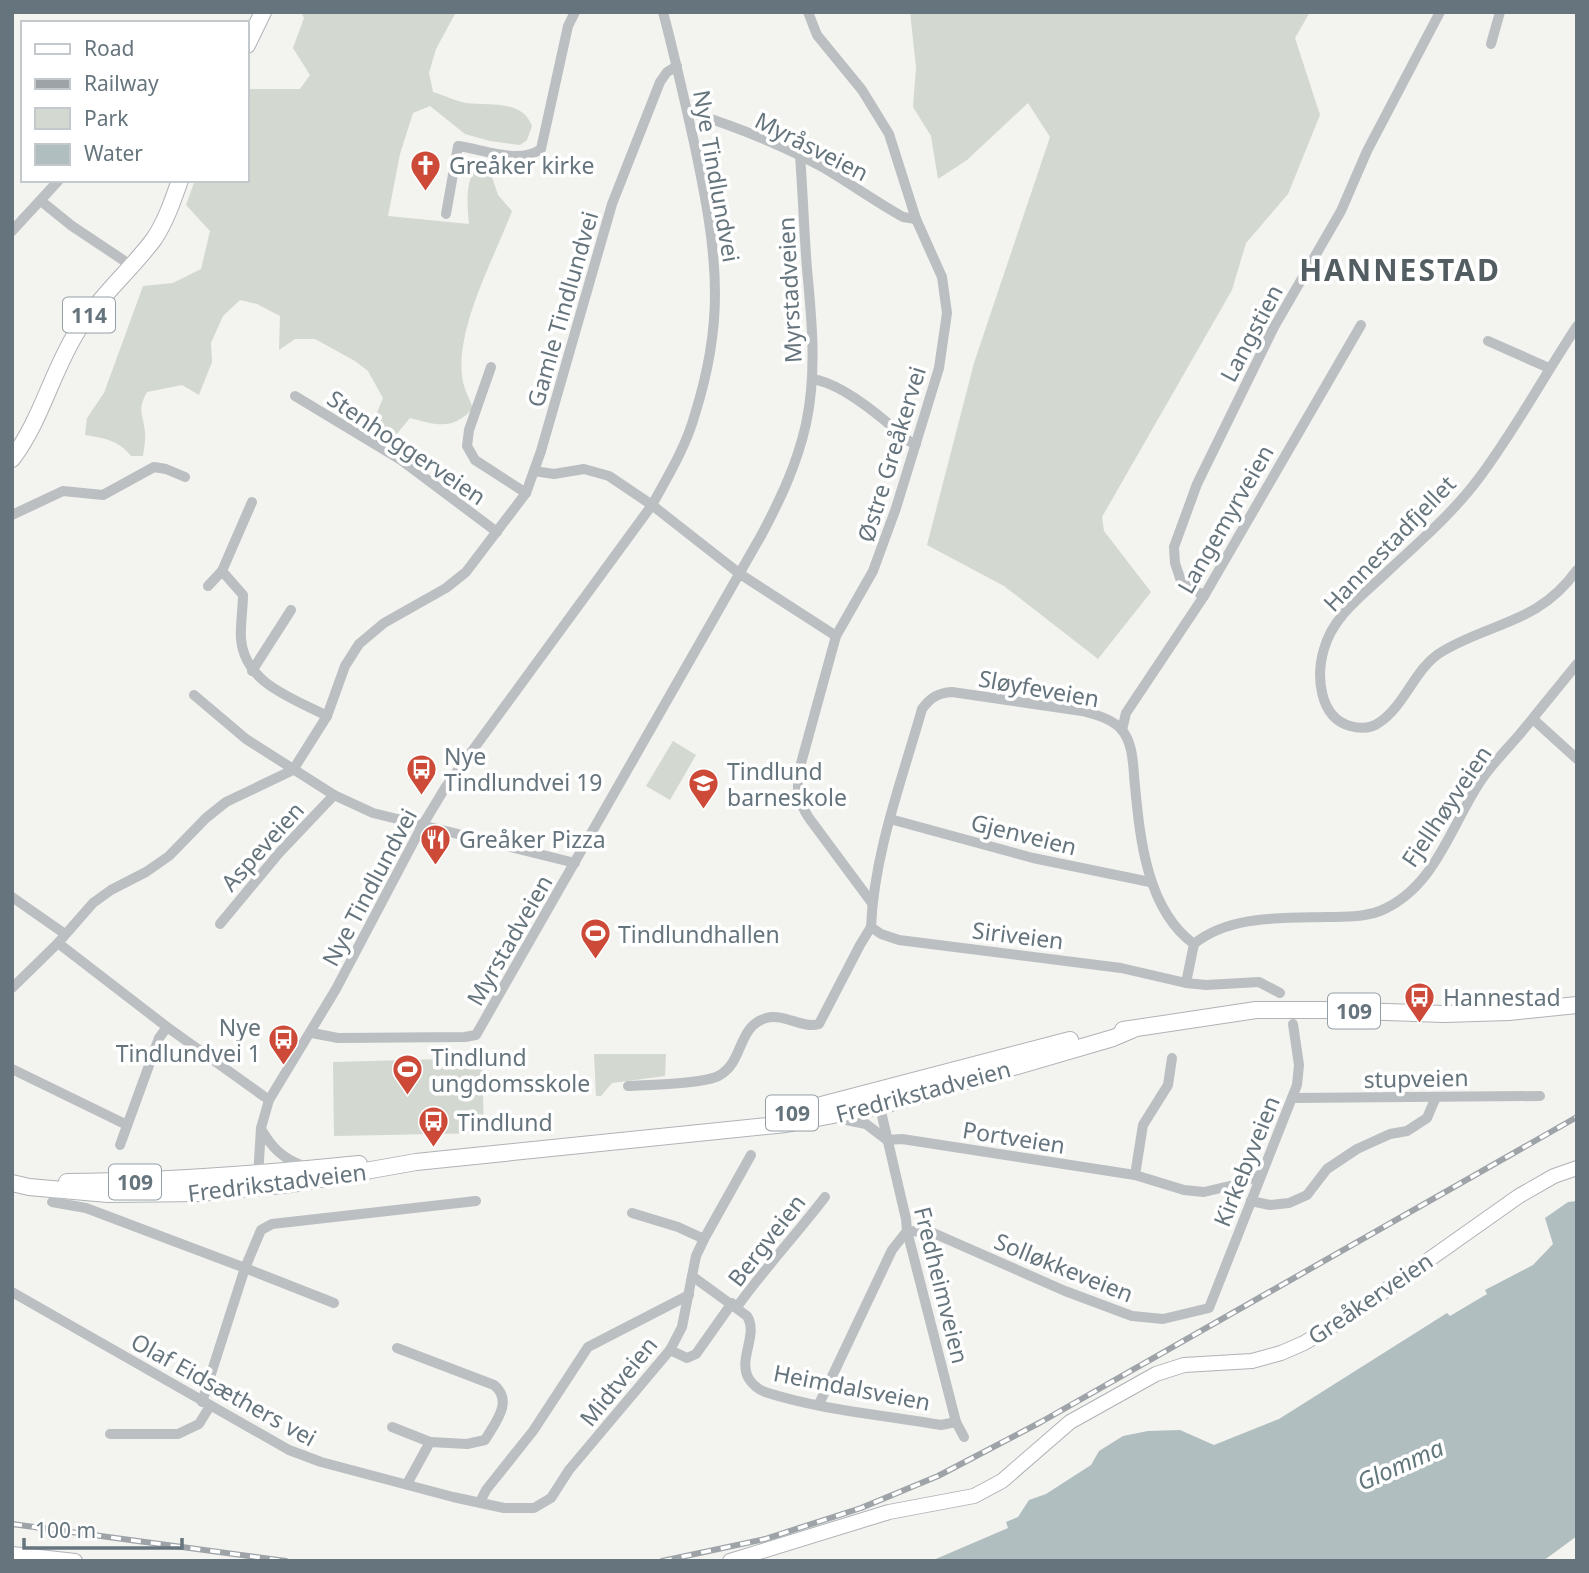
<svg xmlns="http://www.w3.org/2000/svg" width="1589" height="1573" font-family="'Noto Sans',sans-serif">
<rect width="100%" height="100%" fill="#f3f3f0"/>
<g fill="#d3d8d0">
<path d="M301 12H456L436 49 429 73 433 92C444 95 455 101 466 103 489 106 522 99 532 126L527 140 520 145 490 141 465 134 430 106 413 113 400 154 388 216 469 224C467 202 465 184 477 164L487 162 498 195 512 211C494 259 453 332 463 382 465 391 470 400 473 408 453 431 436 425 410 418L391 441 369 432 383 398 368 371 355 361 315 339H295L279 350 280 316 257 304 240 300 223 316 211 343 212 362 199 395 182 385 147 392C137 410 143 414 145 432 146 439 144 448 143 456H131C119 440 103 438 85 435L87 418 104 393 143 286 173 283 201 269 210 231 186 205 195 180H247V89H300L310 75 293 48 304 18Z"/>
<path d="M910 12H1310L1295 38 1320 115 1288 194 1246 243 1232 290 1102 517 1104 531 1151 592 1098 659 1004 586 927 545 974 363 1050 137 1028 103 967 160 938 179 931 136 913 107 916 67Z"/>
<path d="M673 741 696 755 670 800 646 786Z"/>
<path d="M594 1054H666L665 1076 612 1083 601 1096H596Z"/>
<path d="M482 1058 484 1133 334 1136 333 1062Z"/>
</g>
<path fill="#b1bec0" d="M1577 1201V1536L1543 1561H931L1008 1528 1006 1522 1018 1517 1029 1500 1046 1494 1091 1465 1099 1451 1123 1436 1148 1431 1180 1430 1214 1445 1279 1419 1447 1313 1450 1316 1487 1294 1485 1290 1533 1265 1553 1244 1545 1218 1568 1202Z"/>
<g fill="none" stroke-linecap="round" stroke-linejoin="round">
<defs>
<g id="secondary">
<path d="M12 1554 75 1561"/>
<path d="M730 1561 889 1512 974 1496 1002 1481 1070 1422 1156 1374 1184 1365 1252 1361 1281 1353 1304 1343 1352 1314 1519 1196 1554 1176 1577 1168"/>
</g>
<g id="primary">
<path d="M247 45 263 12"/>
<path d="M12 459C42 419 52 371 78 330 100 296 130 271 154 239 166 221 173 200 180 180"/>
<path d="M1123 1030 1256 1010H1330L1444 1014 1509 1012 1577 1005"/>
<path d="M787 1114 1070 1040"/>
<path d="M67 1182C165 1182 261 1174 359 1164"/>
<path d="M12 1183 29 1187 108 1194 200 1193 292 1184 416 1162 786 1124 880 1106 1113 1038 1132 1030"/>
</g>
</defs>
<use href="#secondary" stroke="#aeb3b6" stroke-width="16"/>
<use href="#primary" stroke="#afb3b6" stroke-width="18"/>
<g stroke="#bbbfc1" stroke-width="10">
<path d="M808 12 817 35 862 90 889 134 916 219 942 277 947 313 939 368 896 508 873 571 836 636 800 767C796 788 797 800 809 818L872 903"/>
<path d="M1491 44 1500 12"/>
<path d="M687 111C734 126 781 144 824 168 851 184 876 202 903 217L916 219"/>
<path d="M41 201 72 226 123 260"/>
<path d="M446 214 458 146C483 149 519 165 541 149L568 26 575 12"/>
<path d="M12 231 59 180"/>
<path d="M1577 326C1544 376 1515 430 1479 478 1453 513 1418 543 1387 572 1363 595 1333 616 1324 649 1316 676 1319 717 1350 726 1361 729 1371 729 1380 722 1406 704 1415 667 1443 651 1494 621 1538 624 1577 570"/>
<path d="M1488 341 1549 368"/>
<path d="M491 367 469 430 467 446 475 460 526 493"/>
<path d="M812 379C836 382 870 408 889 424 898 432 905 441 916 444"/>
<path d="M295 396 401 460 497 532"/>
<path d="M534 471 554 474 584 469 609 476 652 505 740 574 836 636"/>
<path d="M252 502 222 571 243 595C243 609 240 625 241 639 245 684 293 698 327 716"/>
<path d="M12 515 63 491 103 495 154 467 166 469 185 477"/>
<path d="M208 586 222 571"/>
<path d="M1204 596 1181 581 1175 563 1174 547 1197 484 1274 327 1341 211 1367 151 1440 12"/>
<path d="M252 671 291 610"/>
<path d="M194 695 246 739 334 795 373 813 575 863"/>
<path d="M1533 719 1577 759"/>
<path d="M1122 730 1126 713 1204 596 1361 325"/>
<path d="M890 819 1033 858 1150 882"/>
<path d="M12 897 65 934"/>
<path d="M220 924 279 853 334 795"/>
<path d="M58 943 167 1027 269 1100"/>
<path d="M1194 944C1229 915 1284 918 1327 917 1345 917 1364 917 1380 911 1436 888 1451 824 1482 779 1493 763 1507 749 1520 734 1539 711 1558 687 1577 664"/>
<path d="M1186 983 1194 944C1147 910 1140 839 1135 786 1133 768 1134 743 1121 729 1112 719 1095 714 1082 711L952 692C938 693 931 697 922 709 902 780 874 853 871 927L881 934 899 940 1121 968 1186 983 1206 985 1259 982 1280 993"/>
<path d="M12 988 58 943 93 903 111 890 146 872 169 856 206 818 226 802 293 770 327 716 345 666 359 644 384 623 446 588 466 572 526 493 541 451 612 204 660 82 667 72 677 66"/>
<path d="M312 1033 338 1038 465 1037 476 1035 762 534C781 498 797 464 806 424 817 373 812 321 807 269 804 232 803 194 800 156"/>
<path d="M12 1069 127 1125"/>
<path d="M628 1086C648 1085 706 1084 720 1075 744 1061 737 1027 766 1018 785 1013 802 1029 819 1024L860 945 871 927"/>
<path d="M1292 1098 1540 1096"/>
<path d="M879 1103 906 1219 907 1231 956 1422 964 1437"/>
<path d="M841 1119 866 1124 887 1140 902 1139 1135 1175 1184 1190 1204 1192 1238 1184 1260 1175"/>
<path d="M261 1129C272 1148 283 1159 304 1166"/>
<path d="M120 1145 159 1038 167 1027"/>
<path d="M1135 1175 1143 1125 1168 1085 1172 1058"/>
<path d="M258 1177 261 1128 269 1100 336 989 422 826 445 788 652 505C668 476 686 447 695 414 707 376 715 334 715 294 715 244 705 195 695 147 685 102 675 57 663 12"/>
<path d="M1251 1201 1270 1205 1289 1203 1307 1195 1327 1169 1357 1149 1390 1134 1407 1131 1427 1118 1436 1097"/>
<path d="M52 1202 86 1208 245 1268 261 1230 272 1224 476 1201"/>
<path d="M632 1213 678 1227 704 1239 696 1256 692 1276 747 1316C759 1335 737 1359 749 1379 752 1384 759 1390 765 1392 820 1410 884 1415 941 1425L956 1422"/>
<path d="M704 1239 751 1155"/>
<path d="M12 1292 289 1450 321 1462 453 1497 504 1508H534L551 1498 569 1470 670 1350 682 1327 692 1276"/>
<path d="M737 1307C764 1269 796 1235 825 1197"/>
<path d="M397 1348 494 1385C514 1401 495 1423 485 1440L467 1444 430 1442 407 1484"/>
<path d="M670 1350 687 1358 696 1354 732 1303"/>
<path d="M202 1402 245 1268 334 1303"/>
<path d="M819 1404 892 1250 907 1231 931 1232 1065 1291 1132 1316 1163 1319 1209 1308 1297 1085 1299 1065 1293 1024"/>
<path d="M392 1427 430 1442"/>
<path d="M110 1434H178L199 1424 210 1406"/>
<path d="M480 1502 486 1490 533 1431 588 1347 689 1295"/>
</g>
<use href="#secondary" stroke="#fff" stroke-width="14"/>
<use href="#primary" stroke="#fff" stroke-width="16"/>
<defs>
<g id="rail">
<path d="M12 1524 286 1561"/>
<path d="M662 1561 765 1539 861 1508 938 1476 1041 1422 1577 1117"/>
</g>
</defs>
<use href="#rail" stroke="#9da3a7" stroke-width="6"/>
<use href="#rail" stroke="#fff" stroke-width="3.5" stroke-dasharray="10" stroke-linecap="butt"/>
</g>
<defs>
<symbol id="church-pin" viewBox="-11 -11 22 30"><path d="M0 17L-7.5 6A9.5 9.5 0 1 1 7.5 6Z" fill="#cc4a37" stroke="#fff"/><path d="M-1.2-6h2.4v3.5h3.3v2.4h-3.3V6h-2.4V-.1h-3.3v-2.4h3.3Z" fill="#fff"/></symbol>
<symbol id="bus-pin" viewBox="-11 -11 22 30"><path d="M0 17L-7.5 6A9.5 9.5 0 1 1 7.5 6Z" fill="#cc4a37" stroke="#fff"/><path d="M-5-6H5V4H4V6H2V4H-2V6H-4V4H-5ZM-3.5-4V0h7V-4ZM-3.5 1.2v1.5H-2V1.2ZM2 1.2v1.5H3.5V1.2Z" fill="#fff"/></symbol>
<symbol id="school-pin" viewBox="-11 -11 22 30"><path d="M0 17L-7.5 6A9.5 9.5 0 1 1 7.5 6Z" fill="#cc4a37" stroke="#fff"/><path d="M0-5L7-2L0 1L-7-2ZM-4 1L0 2.5L4 1V4Q0 6-4 4Z" fill="#fff"/></symbol>
<symbol id="restaurant-pin" viewBox="-11 -11 22 30"><path d="M0 17L-7.5 6A9.5 9.5 0 1 1 7.5 6Z" fill="#cc4a37" stroke="#fff"/><path d="M-5-6h1v4h1v-4h1v4h1v-4h1v5L-1.5 .5V6h-2V.5L-5-1ZM5-6V6H3V1.5H1.5Q1.5-4 5-6Z" fill="#fff"/></symbol>
<symbol id="stadium-pin" viewBox="-11 -11 22 30"><path d="M0 17L-7.5 6A9.5 9.5 0 1 1 7.5 6Z" fill="#cc4a37" stroke="#fff"/><path d="M0-5a6.5 5 0 1 0 0 10a6.5 5 0 1 0 0-10ZM-3.5-1.8h7v3.6h-7Z" fill="#fff"/></symbol>
</defs>
<g fill-rule="evenodd">
<use href="#church-pin" x="408" y="148" width="35" height="47"/>
<use href="#bus-pin" x="404" y="752" width="35" height="47"/>
<use href="#school-pin" x="686" y="766" width="35" height="47"/>
<use href="#restaurant-pin" x="418" y="822" width="35" height="47"/>
<use href="#stadium-pin" x="578" y="916" width="35" height="47"/>
<use href="#bus-pin" x="1402" y="980" width="35" height="47"/>
<use href="#bus-pin" x="266" y="1022" width="35" height="47"/>
<use href="#stadium-pin" x="390" y="1052" width="35" height="47"/>
<use href="#bus-pin" x="416" y="1104" width="35" height="47"/>
</g>
<g text-anchor="middle" dominant-baseline="central" stroke-width="7" stroke-linejoin="round" paint-order="stroke">
<g fill="#fff" stroke="#949ea4" stroke-width="2">
<rect x="63" y="297.5" width="52" height="35" rx="5"/>
<rect x="1328" y="993.5" width="52" height="35" rx="5"/>
<rect x="766" y="1095.5" width="52" height="35" rx="5"/>
<rect x="109" y="1164.5" width="52" height="35" rx="5"/>
</g>
<g font-size="21" font-weight="bold" fill="#66757d">
<text x="89" y="315">114</text>
<text x="1354" y="1011">109</text>
<text x="792" y="1113">109</text>
<text x="135" y="1182">109</text>
</g>
<g font-size="23" fill="#66757d" stroke="#fff">
<text transform="translate(812 146) rotate(27)">Myråsveien</text>
<text transform="translate(717 176) rotate(80)">Nye Tindlundvei</text>
<text transform="translate(789 290) rotate(-93)">Myrstadveien</text>
<text transform="translate(562 309) rotate(-74)">Gamle Tindlundvei</text>
<text transform="translate(1251 333) rotate(-62)">Langstien</text>
<text transform="translate(407 447) rotate(34)">Stenhoggerveien</text>
<text transform="translate(891 454) rotate(-73)">Østre Greåkervei</text>
<text transform="translate(1225 519) rotate(-60)">Langemyrveien</text>
<text transform="translate(1389 543) rotate(-46)">Hannestadfjellet</text>
<text transform="translate(1039 688) rotate(10)">Sløyfeveien</text>
<text transform="translate(1446 806) rotate(-56)">Fjellhøyveien</text>
<text transform="translate(1024 834) rotate(14)">Gjenveien</text>
<text transform="translate(262 846) rotate(-48)">Aspeveien</text>
<text transform="translate(369 887) rotate(-62)">Nye Tindlundvei</text>
<text transform="translate(1018 935) rotate(7)">Siriveien</text>
<text transform="translate(509 940) rotate(-60)">Myrstadveien</text>
<text transform="translate(1416 1078) rotate(-1)">stupveien</text>
<text transform="translate(923 1091) rotate(-15)">Fredrikstadveien</text>
<text transform="translate(1014 1137) rotate(9)">Portveien</text>
<text transform="translate(1246 1161) rotate(-68)">Kirkebyveien</text>
<text transform="translate(277 1182) rotate(-7)">Fredrikstadveien</text>
<text transform="translate(766 1240) rotate(-52)">Bergveien</text>
<text transform="translate(1064 1267) rotate(22)">Solløkkeveien</text>
<text transform="translate(942 1285) rotate(76)">Fredheimveien</text>
<text transform="translate(1370 1298) rotate(-34)">Greåkerveien</text>
<text transform="translate(618 1381) rotate(-51)">Midtveien</text>
<text transform="translate(852 1387) rotate(11)">Heimdalsveien</text>
<text transform="translate(224 1389) rotate(29)">Olaf Eidsæthers vei</text>
</g>
<g font-size="23" fill="#66757d" stroke="#fff" text-anchor="start">
<text x="449" y="165">Greåker kirke</text>
<text x="444" y="756">Nye<tspan x="444" dy="26">Tindlundvei 19</tspan></text>
<text x="727" y="771">Tindlund<tspan x="727" dy="26">barneskole</tspan></text>
<text x="459" y="839">Greåker Pizza</text>
<text x="618" y="934">Tindlundhallen</text>
<text x="1443" y="997">Hannestad</text>
<text x="261" y="1027" text-anchor="end">Nye<tspan x="261" dy="26">Tindlundvei 1</tspan></text>
<text x="431" y="1057">Tindlund<tspan x="431" dy="26">ungdomsskole</tspan></text>
<text x="457" y="1122">Tindlund</text>
</g>
<g font-size="24" font-style="italic" fill="#62777b" stroke="#fff">
<text transform="translate(1400 1464) rotate(-24)">Glomma</text>
</g>
<g font-size="30" font-weight="bold" letter-spacing="2" fill="#535e63" stroke="#fff">
<text x="1400" y="269">HANNESTAD</text>
</g>
</g>
<rect width="1589" height="1573" fill="none" stroke="#66757d" stroke-width="28"/>
<rect x="21" y="21" width="228" height="161" fill="#ffffff" stroke="#c2c8cb" stroke-width="2"/>
<rect x="35" y="44" width="35" height="10" fill="#ffffff" stroke="#c2c8cb" stroke-width="2"/>
<text x="84" y="56" font-size="21" fill="#66757d">Road</text>
<rect x="35" y="79" width="35" height="10" fill="#9da3a7" stroke="#c2c8cb" stroke-width="2"/>
<text x="84" y="91" font-size="21" fill="#66757d">Railway</text>
<rect x="35" y="108" width="35" height="21" fill="#d3d8d0" stroke="#c2c8cb" stroke-width="2"/>
<text x="84" y="126" font-size="21" fill="#66757d">Park</text>
<rect x="35" y="144" width="35" height="21" fill="#b1bec0" stroke="#c2c8cb" stroke-width="2"/>
<text x="84" y="161" font-size="21" fill="#66757d">Water</text>
<path d="M24 1538v10h158v-10" fill="none" stroke="#66757d" stroke-width="3.5"/>
<text x="35" y="1538" font-size="21" fill="#66757d" stroke="#ffffff" stroke-width="5" paint-order="stroke">100 m</text>
</svg>
